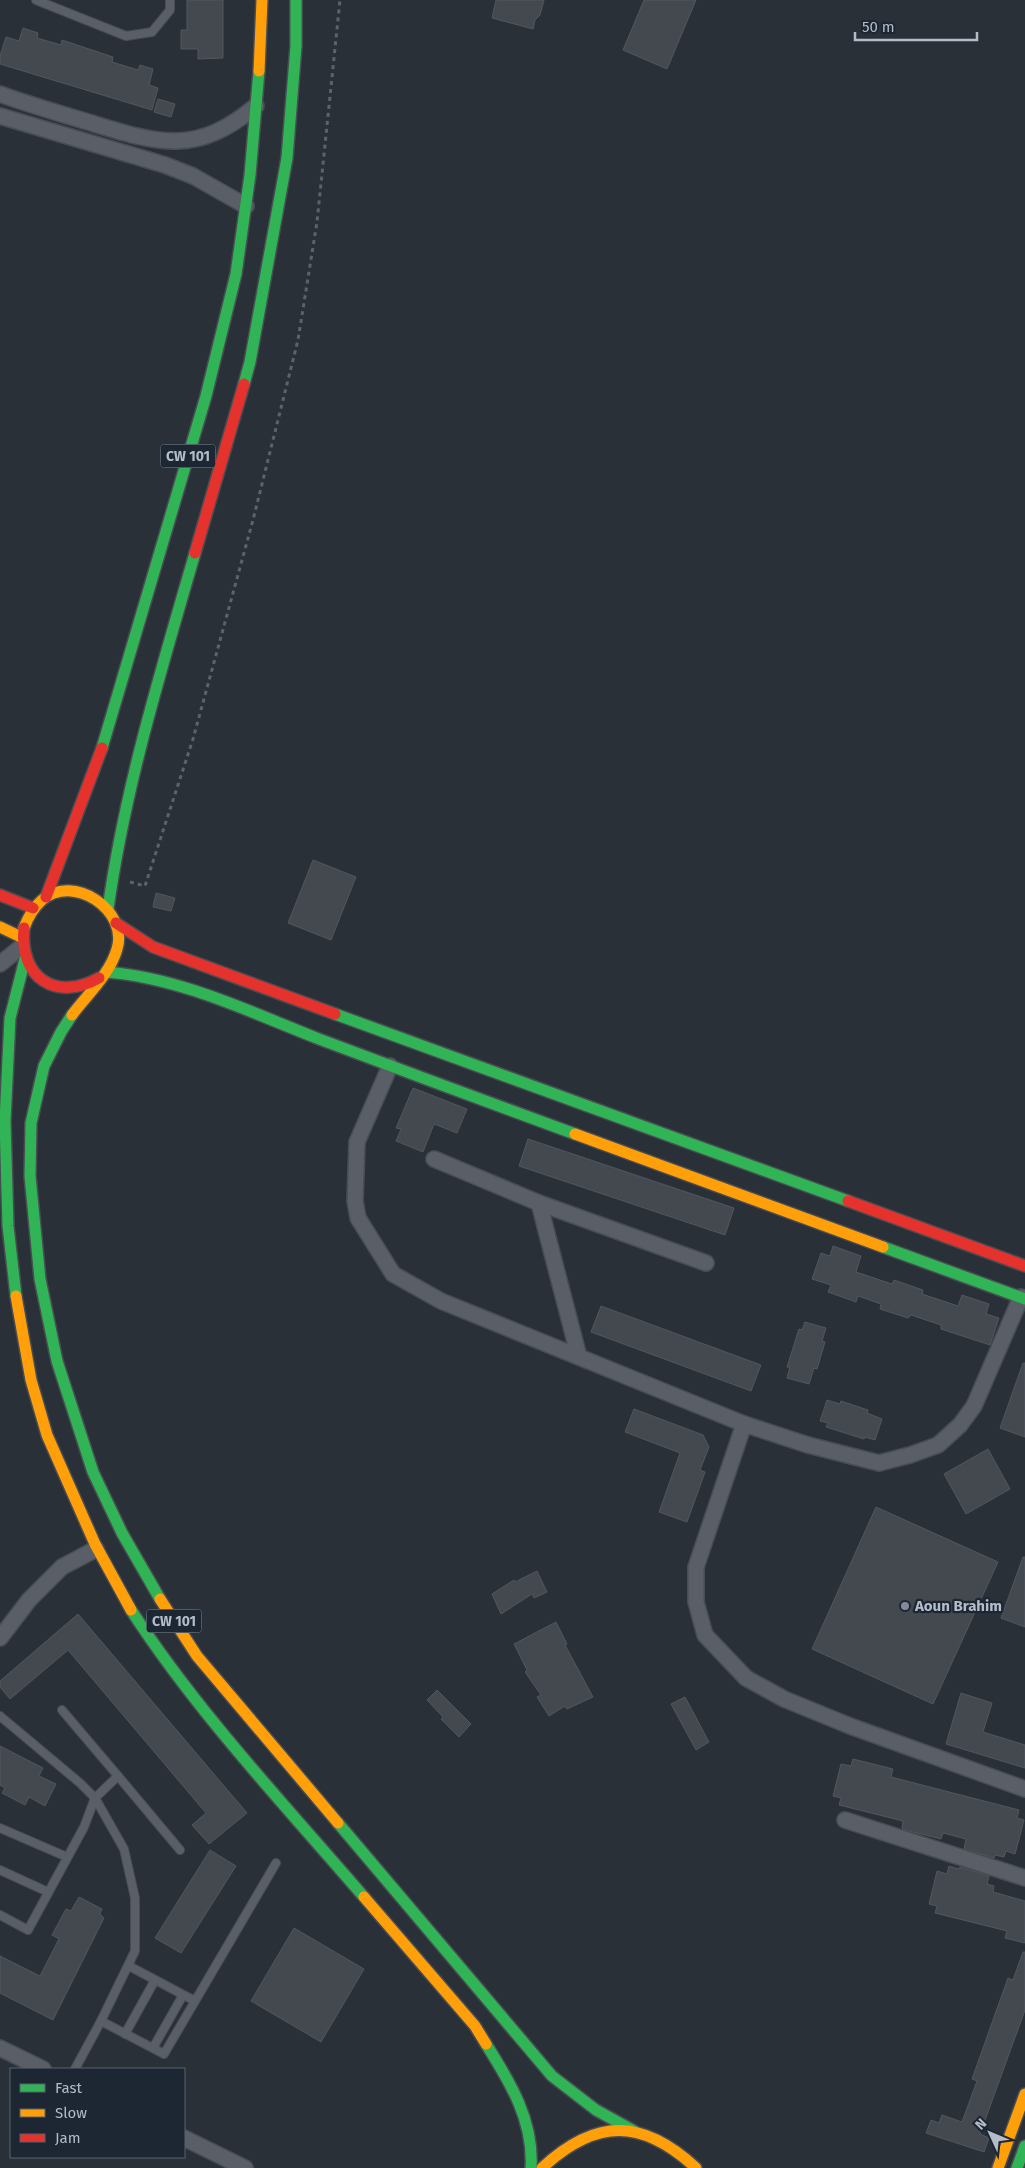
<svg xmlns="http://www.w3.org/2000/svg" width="1025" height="2168" font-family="'Fira Sans',sans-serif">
<rect width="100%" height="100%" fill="#2a3038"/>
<g fill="#444950" stroke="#52575f">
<path d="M187 0H223V58L198 59V49H181V30H187Z"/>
<path d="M496 0H544L540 15 535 20 533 29 492 18Z"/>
<path d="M644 0H696L667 69 623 50Z"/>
<path d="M23 28 38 33 37 38 61 45 62 40 113 57 112 62 138 70 140 65 153 69 149 85 158 88 152 110 0 64V56L6 37 19 41Z"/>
<path d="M158 99 175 104 171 117 154 112Z"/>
<path d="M313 860 356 877 331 940 288 923Z"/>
<path d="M156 893 175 898 171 911 153 907Z"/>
<path d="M413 1088 467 1109 457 1133 434 1124 423 1152 396 1141 401 1129 396 1128Z"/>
<path d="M528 1139 734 1208 725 1235 519 1166Z"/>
<path d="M833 1246 861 1256 856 1272 892 1284 894 1280 923 1290 922 1294 958 1306 962 1295 989 1304 986 1314 999 1318 990 1345 941 1329V1325L911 1315 908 1318 880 1309 881 1304 858 1296 856 1302 828 1292 831 1285 812 1279 821 1253 830 1256Z"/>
<path d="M601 1306 761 1365 751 1391 591 1332Z"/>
<path d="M805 1322 826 1328 822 1341 825 1342 817 1369 814 1368 809 1384 787 1378 790 1367H787L799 1329 802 1330Z"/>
<path d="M1023 1363H1025V1437L1000 1428Z"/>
<path d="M827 1400 840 1404 841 1401 868 1410 867 1413 882 1419 875 1440 865 1437 864 1439 826 1427 828 1423 820 1421Z"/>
<path d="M634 1409 703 1435 709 1447 700 1470 705 1472 687 1522 659 1512 680 1453 625 1432Z"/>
<path d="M988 1449 1010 1489 966 1514 944 1474Z"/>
<path d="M876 1507 998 1562 933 1704 812 1649Z"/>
<path d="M1023 1557H1025V1627L1001 1618Z"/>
<path d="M537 1571 547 1592 534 1598 532 1594 501 1614 492 1594 514 1580 515 1582Z"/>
<path d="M78 1614 247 1813 209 1844 192 1825 206 1813 68 1650 10 1699 0 1687V1681Z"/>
<path d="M556 1622 567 1644 565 1645 593 1697 567 1709 565 1706 549 1716 537 1697 541 1695 525 1672 527 1670 514 1644Z"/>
<path d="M437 1690 471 1724 459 1737 441 1719 443 1717 427 1700Z"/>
<path d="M961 1693 992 1703 983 1732 1025 1745V1768L946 1744Z"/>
<path d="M685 1697 709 1742 696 1750 671 1704Z"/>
<path d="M0 1746 43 1768 39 1776 56 1784 45 1806 29 1797 25 1805 2 1793 5 1788 0 1785Z"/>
<path d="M853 1759 893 1769 891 1777 1019 1810 1017 1818 1024 1820 1015 1854 1006 1851 1004 1857 995 1855 994 1858 964 1849 966 1839 943 1833 941 1839 905 1830 902 1828 903 1821 839 1805 841 1798 833 1796 841 1764 851 1766Z"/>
<path d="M210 1850 236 1866 181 1953 155 1938Z"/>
<path d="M949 1866 959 1869 960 1867 989 1876 987 1884 994 1886 993 1892 1025 1901V1943L1005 1938 1007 1931 935 1913 937 1906 929 1904 937 1871 947 1874Z"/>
<path d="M79 1897 102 1909 100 1914 104 1918 53 2020 0 1993V1956L40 1976 59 1939 52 1935 66 1909 71 1911Z"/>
<path d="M294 1928 364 1969 321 2042 251 2001Z"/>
<path d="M1023 1952H1025V2010L980 2134 989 2138 984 2152 926 2133 931 2120 939 2123 942 2115 962 2122 977 2081 972 2079 1008 1978 1013 1980Z"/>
</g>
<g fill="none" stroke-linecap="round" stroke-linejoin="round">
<defs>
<g id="lane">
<path d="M36 0 126 36 152 32 170 10V0"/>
<path d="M0 1716 80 1783 95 1798 124 1849 135 1898V1951L101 2021 164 2054 276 1863"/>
<path d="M118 1776 180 1850"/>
<path d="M0 1828 67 1857"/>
<path d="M0 1870 48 1892"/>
<path d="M0 1915 28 1930 84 1827 95 1798 118 1776 62 1710"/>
<path d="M129 1966 195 2001"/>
<path d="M125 2034 155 1980"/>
<path d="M153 2048 183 1995"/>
<path d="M75 2069 101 2021"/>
</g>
<g id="street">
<path d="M0 94C29 105 59 113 88 122 157 143 195 157 256 106"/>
<path d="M0 116 165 165 193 176 246 206"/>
<path d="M0 964 21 947"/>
<path d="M390 1066 357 1142 355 1201 358 1218 393 1274 441 1301 744 1424"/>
<path d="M434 1159 539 1203 579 1357"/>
<path d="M539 1203 706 1263"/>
<path d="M1021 1297 974 1406 960 1425 938 1445 910 1455 879 1463 808 1445 744 1424 696 1567V1602L705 1635 746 1678 784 1699 850 1726 1025 1789"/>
<path d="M0 1638 29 1600 62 1567 96 1549"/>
<path d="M845 1820 1025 1878"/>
<path d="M0 2048 43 2069"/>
<path d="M184 2138 245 2168"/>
</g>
<g id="fast">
<path d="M244 384 250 362 287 158 296 46V0"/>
<path d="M102 748 206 396 236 274 250 175 259 71"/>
<path d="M108 909C125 787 161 671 195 553"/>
<path d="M106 972C181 978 250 1012 319 1039 404 1071 490 1103 575 1134"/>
<path d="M335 1014 848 1201"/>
<path d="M72 1015 61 1032 44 1066 31 1123 30 1176 40 1279 57 1361 93 1472 122 1533 160 1599"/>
<path d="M883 1247 1025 1299"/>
<path d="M16 1296 8 1226 5 1121 10 1018 25 959"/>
<path d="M131 1610C198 1713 284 1804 364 1897"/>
<path d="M338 1823 552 2076 596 2110 634 2131"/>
<path d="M486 2044C510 2082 534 2121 531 2168"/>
<path d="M1017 2168 1025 2146"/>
</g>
<g id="slow">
<path d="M259 71 262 0"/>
<path d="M0 927 21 937"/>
<path d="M24 928C28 917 33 908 42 900 73 873 129 910 117 949 110 974 87 995 72 1015"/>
<path d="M575 1134 883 1247"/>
<path d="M16 1296 31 1380 47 1435 95 1544 131 1610"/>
<path d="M160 1599 197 1656 338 1823"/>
<path d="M364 1897 475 2026 486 2044"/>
<path d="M542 2168C596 2118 642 2118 696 2168"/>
<path d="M998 2168 1025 2094"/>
</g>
<g id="jam">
<path d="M195 553 244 384"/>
<path d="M0 895 33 908"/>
<path d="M46 897 102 748"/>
<path d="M116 923 153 947 335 1014"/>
<path d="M24 928C19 978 56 1002 99 978"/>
<path d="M848 1201 1025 1266"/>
</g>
</defs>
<use href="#lane" stroke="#484c53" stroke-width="10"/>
<use href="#street" stroke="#484c53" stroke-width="18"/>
<use href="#fast" stroke="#484c53" stroke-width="14"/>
<use href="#slow" stroke="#484c53" stroke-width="14"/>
<use href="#jam" stroke="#484c53" stroke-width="14"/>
<path stroke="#5d636a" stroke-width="3" stroke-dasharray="4 4" stroke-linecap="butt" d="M130 882 145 886 193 739 253 520 298 340 317 222 340 0"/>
<use href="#lane" stroke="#5a5e66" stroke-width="8"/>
<use href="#street" stroke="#5a5e66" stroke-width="15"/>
<use href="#fast" stroke="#30b455" stroke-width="11"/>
<use href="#slow" stroke="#ff9f0a" stroke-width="11"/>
<use href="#jam" stroke="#e5322d" stroke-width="11"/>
</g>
<circle fill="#848b96" stroke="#1d2633" stroke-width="2" cx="905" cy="1606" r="5"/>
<g text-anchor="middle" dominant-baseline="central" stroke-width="4.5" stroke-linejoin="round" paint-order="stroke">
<g fill="#1d2633" stroke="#878f9c" stroke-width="1">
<rect x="160.5" y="444.5" width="55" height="23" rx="4"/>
<rect x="146.5" y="1609.5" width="55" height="23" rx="4"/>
</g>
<g font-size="14" font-weight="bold" fill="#b4bcc9">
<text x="188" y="456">CW 101</text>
<text x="174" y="1621">CW 101</text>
</g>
<g font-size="15" font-weight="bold" fill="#b4bcc9" stroke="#1d2633" text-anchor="start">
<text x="915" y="1606">Aoun Brahim</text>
</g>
</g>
<rect x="10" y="2068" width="175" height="90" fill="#1d2633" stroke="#59626f"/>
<rect x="20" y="2084" width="25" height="8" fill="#30b455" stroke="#59626f"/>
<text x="55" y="2093" font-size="15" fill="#b4bcc9">Fast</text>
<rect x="20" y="2109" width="25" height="8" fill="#ff9f0a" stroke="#59626f"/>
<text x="55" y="2118" font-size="15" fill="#b4bcc9">Slow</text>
<rect x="20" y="2134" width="25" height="8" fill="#e5322d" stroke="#59626f"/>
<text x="55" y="2143" font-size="15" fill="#b4bcc9">Jam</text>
<g transform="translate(990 2133) rotate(314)" stroke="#1d2633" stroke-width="4" paint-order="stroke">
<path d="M0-4L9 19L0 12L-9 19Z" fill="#b4bcc9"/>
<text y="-8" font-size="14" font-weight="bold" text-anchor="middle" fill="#b4bcc9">N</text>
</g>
<path d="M855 32v8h122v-8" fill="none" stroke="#b4bcc9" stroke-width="2.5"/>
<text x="862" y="32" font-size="15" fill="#b4bcc9" stroke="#1d2633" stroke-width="4" paint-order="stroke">50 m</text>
</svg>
